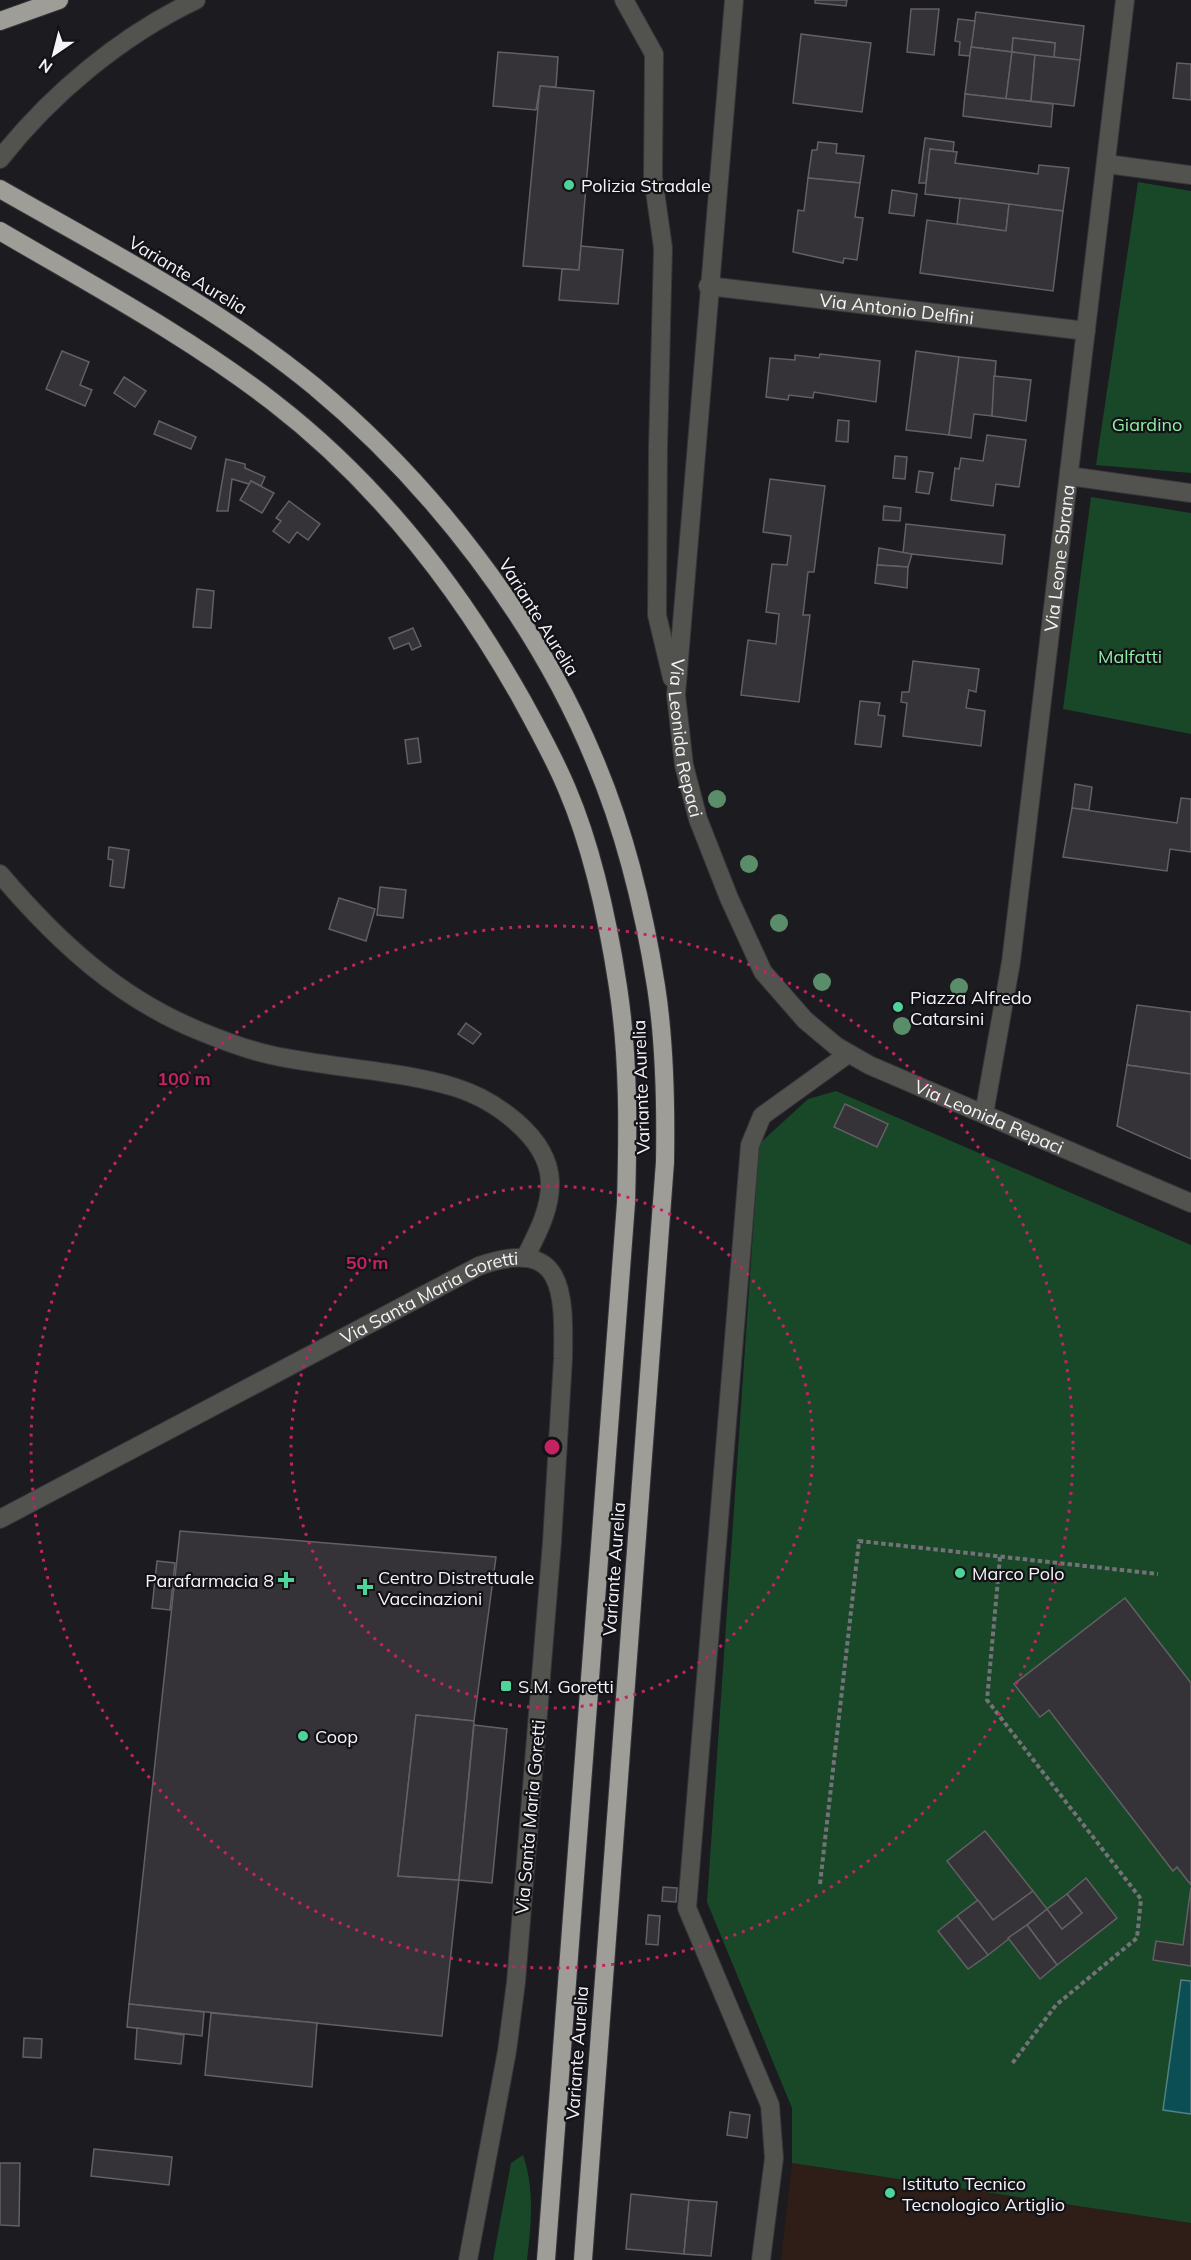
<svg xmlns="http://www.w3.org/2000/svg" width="1191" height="2260" font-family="Mulish,sans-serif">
<rect width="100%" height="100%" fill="#1b1b20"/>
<path fill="#2f1e17" d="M792 2163 1191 2223V2260H781Z"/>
<g fill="#194828">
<path d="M1138 182 1191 191V473L1096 465Z"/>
<path d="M1091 497 1191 513V734L1063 709Z"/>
<path d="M836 1091 1191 1245V2223L792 2163V2108L707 1902 759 1144 808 1099Z"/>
<path d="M523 2155C535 2190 531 2224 527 2260H493L511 2163Z"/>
</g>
<path fill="#0b4e54" stroke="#518085" stroke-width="1.5" d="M1181 1980 1191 1981V2114L1163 2110Z"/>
<g fill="#353238" stroke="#636065" stroke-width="1.5">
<path d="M815 0H847L846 6 815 3Z"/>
<path d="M911 9H939L934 55 907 52Z"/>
<path d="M976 12 1084 26 1080 60 1054 58 1055 43 1013 38 1012 52 971 47Z"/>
<path d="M958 19 975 21 970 56 959 55 960 42 955 41Z"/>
<path d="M801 34 871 43 862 112 793 103Z"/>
<path d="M1013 38 1055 43 1054 58 1012 52Z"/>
<path d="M971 47 1012 52 1006 99 965 94Z"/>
<path d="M498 52 558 57 556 87 540 86 536 110 493 106Z"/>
<path d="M1012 52 1035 55 1031 101 1006 99Z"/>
<path d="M1035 55 1080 60 1074 106 1031 101Z"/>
<path d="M1177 63 1191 64V100L1173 98Z"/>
<path d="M540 86 594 91 579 270 523 266Z"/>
<path d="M965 94 1053 104 1051 127 963 116Z"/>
<path d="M925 138 954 142 953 152 930 149 926 183H919Z"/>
<path d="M818 142 837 144 836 153 864 156 860 183 808 178 812 150H817Z"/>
<path d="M930 149 957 152 955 163 1038 174 1039 165 1069 168 1063 211 925 194Z"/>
<path d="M808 178 860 183 855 217 863 218 857 260 844 258 843 263 793 252 798 210 804 211Z"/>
<path d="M892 190 917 194 914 216 889 213Z"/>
<path d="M960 198 1009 204 1006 231 957 224Z"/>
<path d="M1009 204 1063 211 1053 291 920 273 927 220 1006 231Z"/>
<path d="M581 246 623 250 618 304 559 300 562 269 579 270Z"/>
<path d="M62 351 89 362 80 385 92 390 85 406 46 389Z"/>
<path d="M916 351 959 357 949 435 906 430Z"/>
<path d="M820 354 880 361 876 402 814 392 813 398 789 395 788 400 766 397 770 358 795 360V355L819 358Z"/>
<path d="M959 357 996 361 992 416 974 414 971 438 949 435Z"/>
<path d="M994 376 1031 380 1026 421 992 416Z"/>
<path d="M124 377 146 391 135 407 114 393Z"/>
<path d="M838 420 849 421 848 442 836 441Z"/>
<path d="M159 421 196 437 191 449 154 434Z"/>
<path d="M987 435 1026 440 1019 487 996 484 993 506 951 500 955 468 959 469 961 458 983 461Z"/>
<path d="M895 456 907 457 905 479 893 478Z"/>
<path d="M226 459 245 464V468L265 477 261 486 251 481 249 484 232 479 228 511H217Z"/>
<path d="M919 471 933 473 929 494 916 492Z"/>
<path d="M770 479 825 486 814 572H808L803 615H810L799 702 741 695 748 640 776 644 779 614 766 612 772 564 787 565 791 536 763 532Z"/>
<path d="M251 481 274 493 262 513 240 500Z"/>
<path d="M289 501 320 524 308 540 297 532 289 543 273 531 281 521 276 518Z"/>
<path d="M884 506 901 508 900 521 883 520Z"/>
<path d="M906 524 1005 535 1002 564 903 553Z"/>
<path d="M879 548 912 554 908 567 877 565Z"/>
<path d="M877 565 908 567 907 588 875 583Z"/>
<path d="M197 589 214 591 211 628 193 627Z"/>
<path d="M413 628 421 646 412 650 409 643 394 649 389 638Z"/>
<path d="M913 661 979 669 976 692 969 690 966 708 985 711 981 746 903 736 907 703 901 702 902 692H909Z"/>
<path d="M860 701 880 703 878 715 885 716 881 747 855 744Z"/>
<path d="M418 738 421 762 408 764 405 740Z"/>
<path d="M1075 784 1092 787 1089 810 1072 808Z"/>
<path d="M1181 798 1191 799V852L1170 849 1167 871 1063 857 1072 808 1177 823Z"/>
<path d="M109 847 129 850 124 888 110 886 113 860 108 859Z"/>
<path d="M380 887 406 890 403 918 377 915Z"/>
<path d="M339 898 375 909 366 941 329 929Z"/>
<path d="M1137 1005 1191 1012V1074L1127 1065Z"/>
<path d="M466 1023 481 1034 473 1044 458 1034Z"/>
<path d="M1127 1065 1191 1074V1159L1117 1126Z"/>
<path d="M845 1104 888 1124 877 1147 834 1127Z"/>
<path d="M180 1531 496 1557 474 1721 416 1715 398 1876 459 1880 442 2036 129 2004Z"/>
<path d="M157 1561 175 1563 170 1610 152 1608Z"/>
<path d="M1125 1598 1191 1683V1885L1177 1867 1173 1871 1049 1710 1040 1717 1014 1684Z"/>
<path d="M416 1715 474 1721 459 1880 398 1876Z"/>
<path d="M474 1725 507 1729 492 1883 459 1880Z"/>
<path d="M985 1831 1033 1891 993 1920 947 1861Z"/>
<path d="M1086 1878 1117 1918 1057 1965 1027 1925 1047 1909 1062 1929 1082 1913 1067 1894Z"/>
<path d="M663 1887 677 1888 676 1902 662 1901Z"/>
<path d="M1191 1887V1966L1153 1960 1156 1941 1183 1945Z"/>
<path d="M1033 1891 1047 1909 988 1955 957 1916 978 1900 993 1920Z"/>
<path d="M1067 1894 1082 1913 1062 1929 1047 1909Z"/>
<path d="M648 1915 660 1916 658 1945 646 1944Z"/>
<path d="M957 1916 988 1955 968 1969 938 1931Z"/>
<path d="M1027 1925 1057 1965 1040 1979 1008 1938Z"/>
<path d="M129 2004 204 2012 202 2036 127 2027Z"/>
<path d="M211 2013 317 2023 312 2087 205 2075Z"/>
<path d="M137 2028 184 2035 181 2064 135 2059Z"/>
<path d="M24 2038 42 2039 41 2058 23 2057Z"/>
<path d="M730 2112 750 2115 747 2138 727 2135Z"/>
<path d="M94 2149 172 2157 169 2185 91 2176Z"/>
<path d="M0 2163H20L19 2226 0 2225Z"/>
<path d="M631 2194 689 2200 684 2254 626 2249Z"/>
<path d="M689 2200 717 2202 711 2256 684 2254Z"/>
</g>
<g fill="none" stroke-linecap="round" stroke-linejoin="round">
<defs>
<g id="minor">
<path d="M624 0 654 54 653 177 663 248 658 448 657 615 672 678"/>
<path id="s1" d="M734 0 676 695 684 765 698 819 729 898 763 972 805 1020 836 1046 869 1065 1191 1203"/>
<path d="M0 159C51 94 121 36 196 0"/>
<path d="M1107 164 1191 175"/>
<path id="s2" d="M708 286 1086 331"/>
<path d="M1069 476 1191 493"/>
<path d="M0 874C57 941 119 999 202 1032 224 1041 247 1050 271 1055 330 1068 397 1070 454 1087 493 1099 548 1136 550 1181 551 1209 537 1234 525 1258"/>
<path id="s3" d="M984 1114 1011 962 1125 0"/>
<path id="s4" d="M0 1519 479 1266C566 1235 564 1294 563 1359L552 1542 516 1982 507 2051 468 2260"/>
<path d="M761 2260 774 2158 770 2105 687 1908 750 1145 762 1116 848 1054"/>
</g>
<g id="highway">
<path d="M0 21 59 0"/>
<path d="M0 189C107 250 219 308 314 386 432 484 537 620 595 761 625 832 644 910 656 986 665 1044 666 1103 665 1162L583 2260"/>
<path d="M0 231C92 285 189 337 273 402 378 483 458 586 522 700 538 729 554 758 567 789 593 850 608 921 618 987 629 1059 628 1131 626 1203L546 2260"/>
</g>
</defs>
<use href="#minor" stroke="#35353a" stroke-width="20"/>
<use href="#highway" stroke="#35353a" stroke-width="20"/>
<g stroke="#727277" stroke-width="4" stroke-dasharray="4.5 3" stroke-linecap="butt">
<path d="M1000 1557 987 1700 1141 1899 1137 1938 1056 2005 1011 2065"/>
<path d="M820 1884 859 1541 1158 1574"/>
</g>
<use href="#minor" stroke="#52524f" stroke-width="18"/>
<use href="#highway" stroke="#9f9d97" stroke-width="18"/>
</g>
<g fill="#5a8e6a">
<circle cx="717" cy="799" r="9"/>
<circle cx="749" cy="864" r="9"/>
<circle cx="779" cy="923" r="9"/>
<circle cx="822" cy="982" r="9"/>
<circle cx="959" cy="987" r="9"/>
<circle cx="902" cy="1026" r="9"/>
</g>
<g fill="none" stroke="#c42363" stroke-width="3" stroke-dasharray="3 6">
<circle cx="552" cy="1447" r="261"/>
<circle cx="552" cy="1447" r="521"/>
</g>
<g fill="#4ed399" stroke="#121217" stroke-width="2">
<circle cx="569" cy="185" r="6"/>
<circle cx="898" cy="1007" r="6"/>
<circle cx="960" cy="1573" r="6"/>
<path d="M283 1571h6v6h6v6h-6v6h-6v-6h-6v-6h6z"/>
<path d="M362 1578h6v6h6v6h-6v6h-6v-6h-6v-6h6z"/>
<rect x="500" y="1680" width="12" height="12" rx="3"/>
<circle cx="303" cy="1736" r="6"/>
<circle cx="890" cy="2193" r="6"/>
</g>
<g text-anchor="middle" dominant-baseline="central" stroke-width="4.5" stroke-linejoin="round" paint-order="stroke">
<g font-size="18" fill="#f4f4f8" stroke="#121217" text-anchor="start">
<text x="581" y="185">Polizia Stradale</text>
<text x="910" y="997">Piazza Alfredo<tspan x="910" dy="21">Catarsini</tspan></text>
<text x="972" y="1573">Marco Polo</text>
<text x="378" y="1577">Centro Distrettuale<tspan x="378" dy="21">Vaccinazioni</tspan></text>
<text x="274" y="1580" text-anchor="end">Parafarmacia 8</text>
<text x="518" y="1686">S.M. Goretti</text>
<text x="315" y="1736">Coop</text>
<text x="902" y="2183">Istituto Tecnico<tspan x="902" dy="21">Tecnologico Artiglio</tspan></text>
</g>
<g font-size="18" fill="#f4f4f8" stroke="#121217">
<text transform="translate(188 275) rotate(31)">Variante Aurelia</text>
<text stroke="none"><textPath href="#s2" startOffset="190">Via Antonio Delfini</textPath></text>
<text stroke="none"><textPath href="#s3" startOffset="561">Via Leone Sbrana</textPath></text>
<text transform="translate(539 617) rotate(58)">Variante Aurelia</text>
<text stroke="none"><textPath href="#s1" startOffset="741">Via Leonida Repaci</textPath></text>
<text transform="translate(641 1087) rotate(-92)">Variante Aurelia</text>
<text stroke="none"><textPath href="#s1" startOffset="1263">Via Leonida Repaci</textPath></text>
<text stroke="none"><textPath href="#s4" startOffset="484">Via Santa Maria Goretti</textPath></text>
<text transform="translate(614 1569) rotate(-86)">Variante Aurelia</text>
<text transform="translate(530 1817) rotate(-85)">Via Santa Maria Goretti</text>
<text transform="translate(577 2053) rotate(-86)">Variante Aurelia</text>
</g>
<g font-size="18" fill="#8eeda7" stroke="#121217">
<text x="1147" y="424">Giardino</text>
<text x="1130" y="656">Malfatti</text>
</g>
</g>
<circle cx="552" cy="1447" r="9" fill="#c42363" stroke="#121217" stroke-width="3"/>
<g font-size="18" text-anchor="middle" font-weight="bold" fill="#c42363" stroke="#121217" stroke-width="4.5" stroke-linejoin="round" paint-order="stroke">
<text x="184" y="1085">100 m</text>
<text x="367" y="1269">50 m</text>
</g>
<g transform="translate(54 54) rotate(215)" stroke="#121217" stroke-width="4.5" paint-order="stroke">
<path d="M0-4.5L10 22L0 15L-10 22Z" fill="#f4f4f8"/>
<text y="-9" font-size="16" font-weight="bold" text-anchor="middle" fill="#f4f4f8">N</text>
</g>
</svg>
